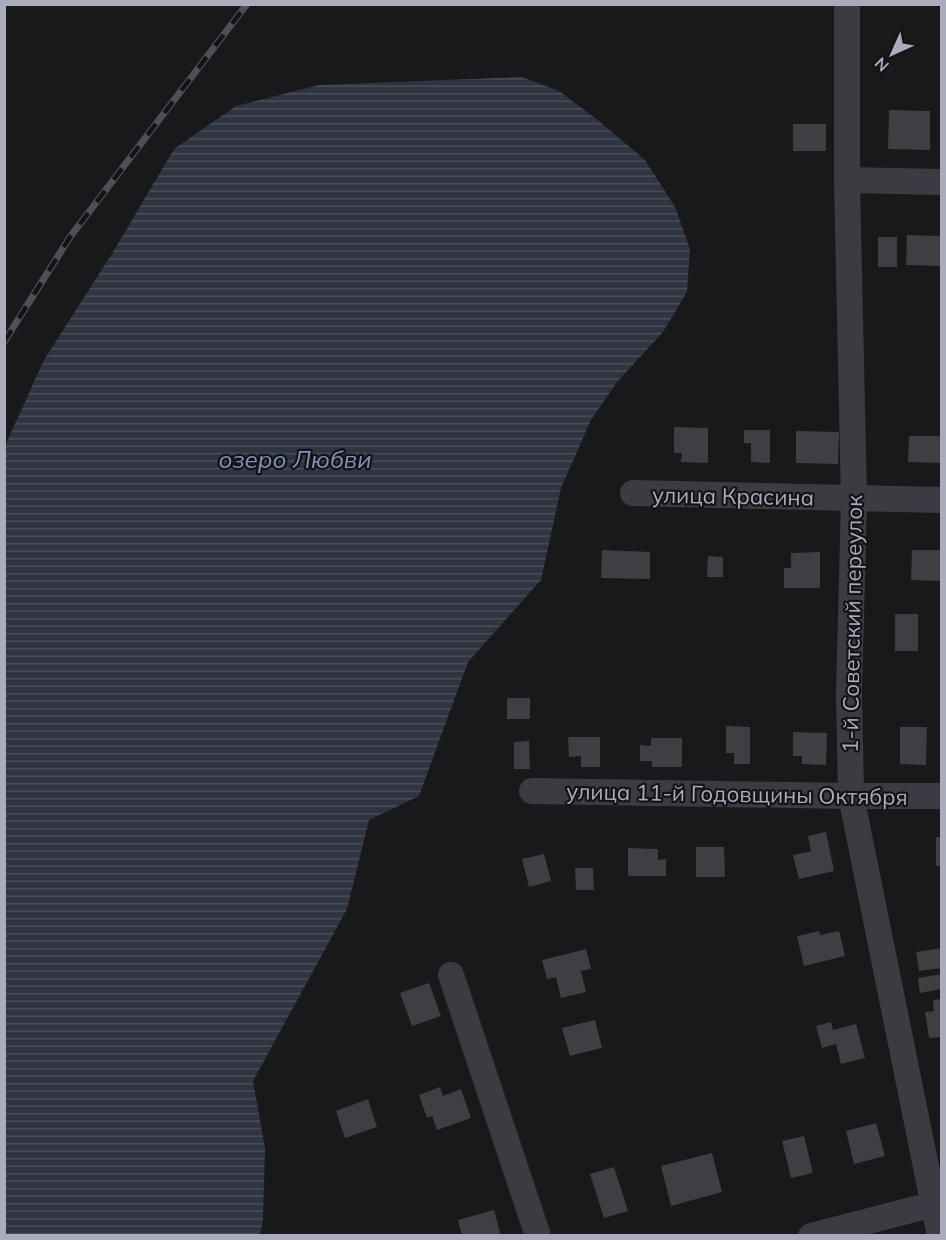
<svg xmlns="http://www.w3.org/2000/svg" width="946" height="1240" font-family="Mulish,sans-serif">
<defs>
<pattern id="water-rules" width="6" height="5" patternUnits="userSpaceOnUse" patternTransform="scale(1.5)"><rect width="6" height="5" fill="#2e3440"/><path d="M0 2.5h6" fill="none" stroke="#4a4f5a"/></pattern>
</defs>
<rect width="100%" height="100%" fill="#19191b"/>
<path fill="url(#water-rules)" d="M522 77 559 91 599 121 645 160 675 207 690 249 687 292 663 332 617 382 591 420 561 488 541 580 468 662 419 796 369 820 347 909 253 1081 265 1148 263 1219 260 1235H5V446L44 360 113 252 174 149 236 106 319 85Z"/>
<g fill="#3e3e43">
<path d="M889 110 930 111V150L888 149Z"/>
<rect x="793" y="124" width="33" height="27"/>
<path d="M907 235 942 236V266L906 265Z"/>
<rect x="878" y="237" width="19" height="30"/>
<path d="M674 427 708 428V463L681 462 682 453H674Z"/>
<path d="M744 430H770V463L751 462V443H744Z"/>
<path d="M796 431 839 432 838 464 796 463Z"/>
<path d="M909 436H942V463L908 462Z"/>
<path d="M602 550 650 552V579L601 578Z"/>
<path d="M912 550H942V581L911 580Z"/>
<path d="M820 552V588H784V568H791V553Z"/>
<path d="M708 556 723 557V577H707Z"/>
<rect x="895" y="614" width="23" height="37"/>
<rect x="507" y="698" width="23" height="21"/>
<path d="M726 726 750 727V764H734V753H726Z"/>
<path d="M900 727H927L926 765 900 764Z"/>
<path d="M793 732 827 733 826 765 802 764V756H793Z"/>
<path d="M568 737H600V767H581V756L569 757Z"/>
<path d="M651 738H682V767H652V761H640V745L651 746Z"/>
<path d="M529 741 530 769H514V742Z"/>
<path d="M826 832 834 871 799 879 793 855 811 851 808 836Z"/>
<rect x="936" y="837" width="6" height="29"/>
<path d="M696 847H724L725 877H696Z"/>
<path d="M628 848 658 849V860L666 859V876H628Z"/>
<path d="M544 854 551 881 529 887 522 859Z"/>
<path d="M575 868H593L594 890H576Z"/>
<path d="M819 931 820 935 839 931 845 956 804 966 797 936Z"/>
<path d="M942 948V968L919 971 916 952Z"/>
<path d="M586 949 591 969 581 971 586 992 561 998 556 977 547 979 542 960Z"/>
<path d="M942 974V989L920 993 918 978Z"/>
<path d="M429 983 441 1016 412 1026 400 993Z"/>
<path d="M942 999V1037L929 1038 925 1012 934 1011 933 1000Z"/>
<path d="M595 1020 602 1048 570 1056 562 1028Z"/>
<path d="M831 1022 833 1030 856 1024 865 1058 841 1064 836 1044 822 1048 816 1026Z"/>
<path d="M440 1087 443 1096 461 1089 471 1118 437 1130 432 1116 427 1118 419 1095Z"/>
<path d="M368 1099 377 1127 345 1138 336 1111Z"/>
<path d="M876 1123 885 1156 854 1164 846 1131Z"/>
<path d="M804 1136 813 1173 791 1178 782 1141Z"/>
<path d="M712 1153 722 1192 671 1206 661 1166Z"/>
<path d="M614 1167 628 1211 604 1218 590 1174Z"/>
<path d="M494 1210 501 1236H462L458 1220Z"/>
</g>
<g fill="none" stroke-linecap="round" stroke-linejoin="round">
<g stroke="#3c3b42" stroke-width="26">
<path d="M847 4V180L854 499 849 693 851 796 940 1236"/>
<path d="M847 180 942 182"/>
<path d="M633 493 942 500"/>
<path d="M532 791 851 796H942"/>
<path d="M451 975 538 1236"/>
<path d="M811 1236 942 1202"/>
</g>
<defs>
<path id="rail" d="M4 342 70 237 247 4"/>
</defs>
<use href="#rail" stroke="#4e4f57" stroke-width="7"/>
<use href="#rail" stroke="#141416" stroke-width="4.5" stroke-dasharray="14" stroke-linecap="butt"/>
</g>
<g text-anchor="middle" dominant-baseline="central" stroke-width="4.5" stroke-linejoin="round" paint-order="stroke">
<g font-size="22" fill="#aaacbb" stroke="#141416">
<text transform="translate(733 496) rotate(1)">улица Красина</text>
<text transform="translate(852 624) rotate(-89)">1-й Советский переулок</text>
<text transform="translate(737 794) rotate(1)">улица 11-й Годовщины Октября</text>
</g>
<g font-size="24" font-style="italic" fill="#8092b8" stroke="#141416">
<text x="295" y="459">озеро Любви</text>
</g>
</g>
<rect width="946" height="1240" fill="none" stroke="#aaacbb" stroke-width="12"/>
<g transform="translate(892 54) rotate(225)" stroke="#141416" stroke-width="4.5" paint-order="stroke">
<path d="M0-4.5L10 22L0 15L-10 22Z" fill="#aaacbb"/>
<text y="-9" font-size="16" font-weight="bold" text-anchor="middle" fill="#aaacbb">N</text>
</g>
</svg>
